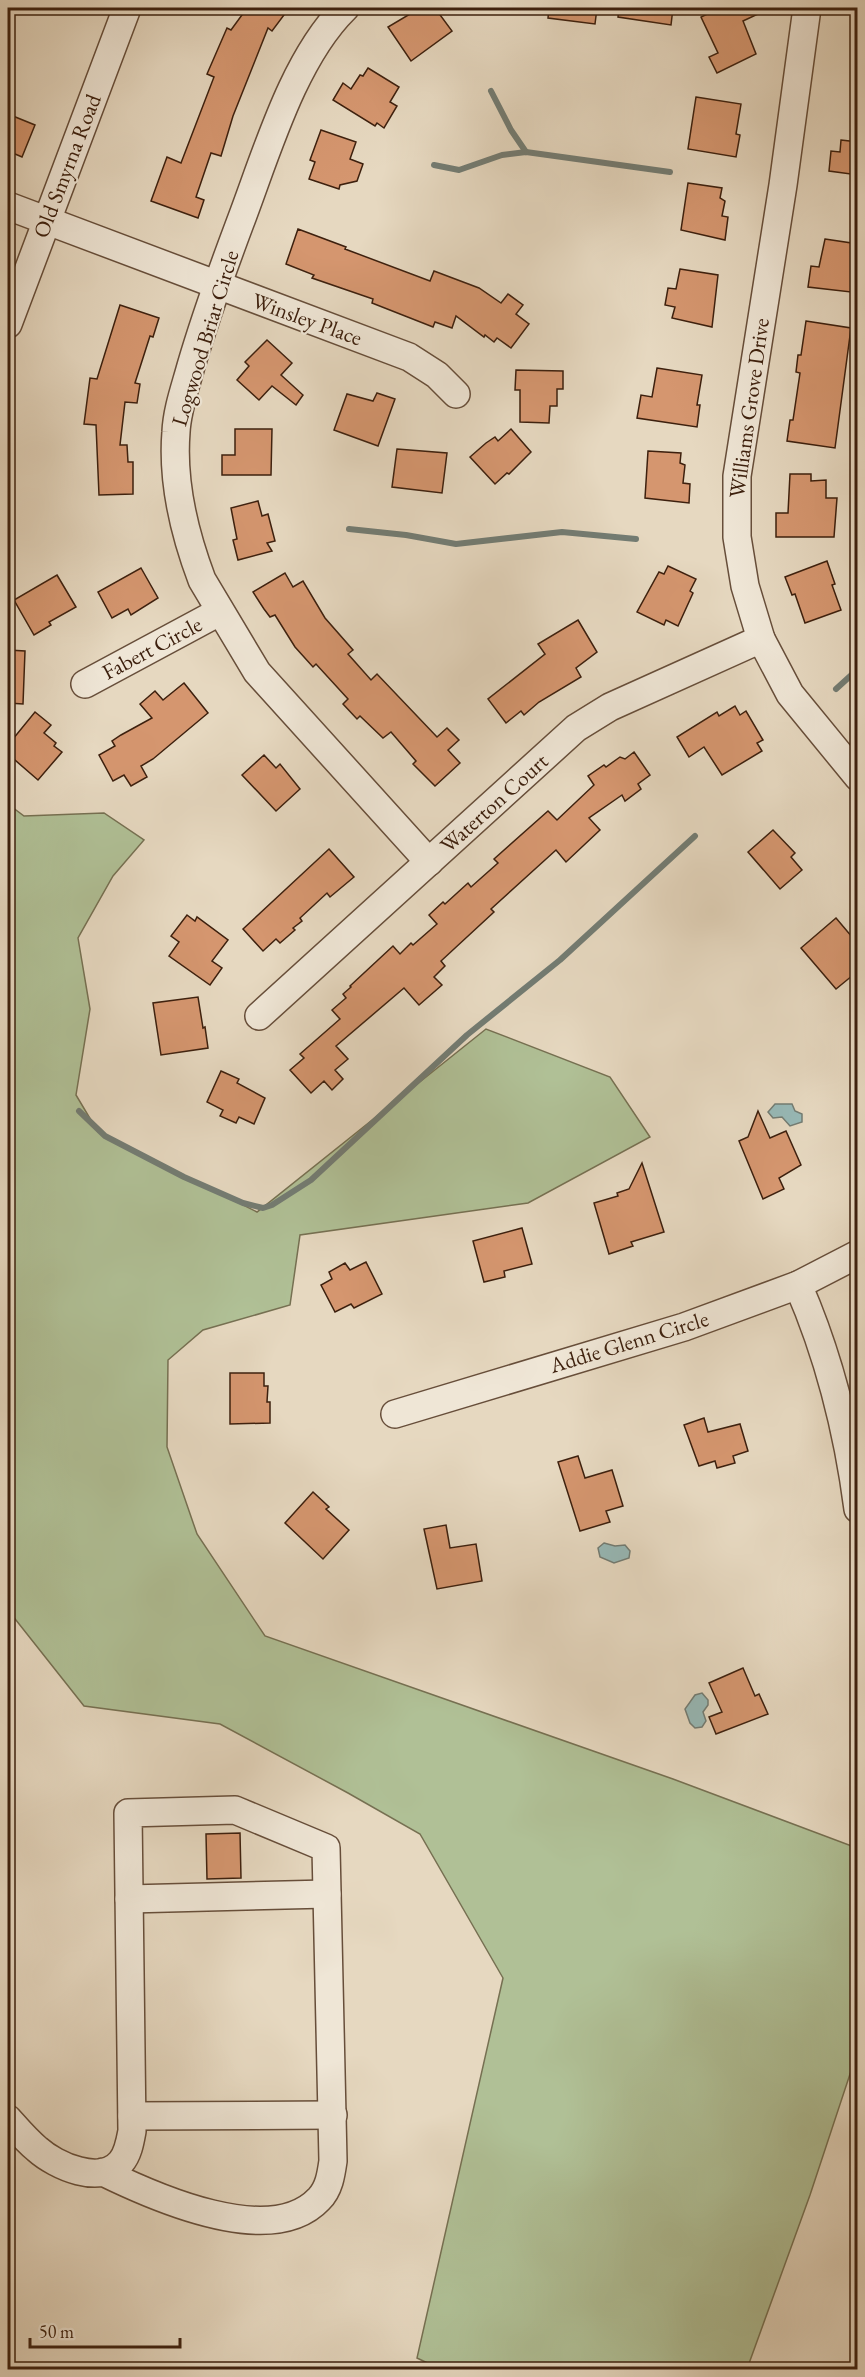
<svg xmlns="http://www.w3.org/2000/svg" width="865" height="2377" font-family="'EB Garamond',serif">
<rect width="100%" height="100%" fill="#e6d8c0"/>
<filter id="stains"><feTurbulence type="fractalNoise" baseFrequency=".00333" numOctaves="4"/><feColorMatrix values="0 0 0 0 .2 0 0 0 0 .09 0 0 0 0 .02 0 0 0 .5 -.17"/></filter>
<radialGradient id="worn" r=".72"><stop offset=".6" stop-color="#630" stop-opacity="0"/><stop offset="1" stop-color="#630" stop-opacity=".3"/></radialGradient>
<path fill="#b0c096" stroke="#767052" stroke-width="1.5" d="M8 804 24 816 104 813 144 840 113 876 78 938 90 1009 76 1095 98 1132 257 1212 486 1029 610 1077 650 1137 528 1203 300 1235 290 1305 203 1330 168 1360 167 1447 197 1534 265 1636 673 1779 857 1848V2053L810 2195 747 2369 442 2370 417 2358 503 1978 420 1834 348 1793 220 1724 84 1706 8 1610Z"/>
<g fill="#97b9b7" stroke="#737c73" stroke-width="1.5">
<path d="M775 1104H792L795 1111 802 1114V1122L790 1126 782 1117 773 1118 768 1112Z"/>
<path d="M604 1543 615 1546 625 1545 630 1551 629 1558 614 1563 600 1557 598 1548Z"/>
<path d="M702 1693 708 1700V1705L703 1712 706 1721 702 1727 695 1728 690 1723 685 1709 695 1695Z"/>
</g>
<g fill="none" stroke-linecap="round" stroke-linejoin="round">
<g stroke="#737c73" stroke-width="6">
<path d="M491 91 511 130 526 152"/>
<path d="M434 165 459 170 502 155 526 152 670 172"/>
<path d="M349 529 406 535 456 544 562 532 636 539"/>
<path d="M836 689 858 669"/>
<path d="M79 1111 105 1136 184 1177 243 1203 263 1208 272 1205 311 1180 467 1035 560 960 695 836"/>
</g>
</g>
<g fill="#d5966f" stroke="#3d200e" stroke-width="1.5">
<path d="M247 8H273L284 15 272 31 268 28 233 116 221 156 211 153 196 197 204 200 198 218 151 201 167 157 181 163 214 77 207 74 227 28 231 30Z"/>
<path d="M420 8H435L452 31 411 61 388 27Z"/>
<path d="M549 8H597L595 24 548 18Z"/>
<path d="M619 8H673L671 25 618 17Z"/>
<path d="M720 8H771L743 21 756 54 717 73 709 57 718 53 701 17Z"/>
<path d="M368 68 399 87 390 102 397 106 384 128 377 123 375 126 333 100 343 83 351 89 360 75 363 76Z"/>
<path d="M696 97 741 104 736 134 740 135 736 157 688 149Z"/>
<path d="M8 114 35 125 22 157 8 151Z"/>
<path d="M321 130 356 142 350 159 363 164 357 181 340 185 339 189 309 179 315 162 310 160Z"/>
<path d="M841 140 858 142V175L829 171 831 151 840 152Z"/>
<path d="M688 183 722 188 720 198 725 201 722 216 728 217 725 240 681 230Z"/>
<path d="M298 229 346 247 345 249 430 281 434 271 479 288 501 303 508 294 523 305 516 314 529 324 511 348 497 338 494 342 485 335 484 337 456 316 452 328 435 322 433 327 372 303 373 299 312 278 314 275 286 264Z"/>
<path d="M825 239 858 244 851 292 808 287 811 266 819 267Z"/>
<path d="M680 269 718 275 712 327 672 318 675 307 665 305 668 288 676 289Z"/>
<path d="M120 305 159 318 153 337 150 336 135 383 140 384 137 403 125 402 120 445H127L128 462H133V494L99 495 96 425 84 424 90 378 97 379Z"/>
<path d="M806 321 851 328 835 448 787 441 790 420H793L800 373 796 372 798 355H801Z"/>
<path d="M267 340 292 363 281 375 303 395 296 405 272 386 259 400 237 380 249 366 245 362Z"/>
<path d="M657 368 702 375 697 405H700L697 427 637 418 641 395 652 397Z"/>
<path d="M516 370 563 371V389H557V406H550L549 423 520 422V390H515Z"/>
<path d="M377 393 395 399 378 446 334 430 347 394 373 401Z"/>
<path d="M235 429H272L271 475H222V455H235Z"/>
<path d="M511 429 531 452 509 474 507 473 495 484 470 457 486 443 495 437 498 441Z"/>
<path d="M397 449 447 453 442 493 392 487Z"/>
<path d="M648 451 681 453 680 463 685 465 683 483 690 484 689 503 645 498Z"/>
<path d="M790 474H811V481L826 480V498H837L834 537H776V513H788Z"/>
<path d="M258 501 262 516 268 514 275 541 267 543 272 551 238 560 233 540 237 539 231 508Z"/>
<path d="M827 561 835 584 832 585 841 610 805 623 795 594 792 595 785 577Z"/>
<path d="M668 566 696 579 690 591 693 593 678 626 666 620 664 625 637 612 659 572 664 574Z"/>
<path d="M141 568 158 598 131 615 128 609 112 618 98 592Z"/>
<path d="M285 573 293 587 303 581 325 618 353 650 348 654 371 680 377 674 437 737 447 728 459 740 448 750 460 763 435 786 413 764 416 761 391 732 383 738 360 716 357 719 343 704 348 699 316 664 313 667 295 647 275 615 270 617 264 609 253 592Z"/>
<path d="M57 575 76 607 49 622 51 625 34 635 14 600Z"/>
<path d="M578 620 597 652 576 668 581 677 539 702 524 715 521 711 506 723 488 699 545 654 538 644Z"/>
<path d="M8 650 25 651 23 704 8 703Z"/>
<path d="M184 683 208 713 153 759 141 766 147 777 131 786 124 775 113 781 99 755 115 746 112 741 121 735 152 718 140 704 155 691 163 700Z"/>
<path d="M735 706 740 715 746 711 763 740 757 743 762 751 722 775 704 747 689 757 677 737 717 712 719 716Z"/>
<path d="M35 712 51 725 44 733 56 743 54 746 62 752 38 780 8 754V745Z"/>
<path d="M634 752 650 775 638 784 641 789 625 801 622 795 589 818 600 830 566 862 556 850 491 909 494 912 441 961 445 966 434 977 442 985 419 1005 404 988 336 1046 348 1059 335 1070 343 1079 332 1090 324 1081 311 1093 290 1070 304 1058 300 1054 340 1019 332 1010 346 998 343 994 351 987 350 986 393 946 400 954 411 943 413 945 437 924 429 915 443 902 445 904 468 883 471 887 498 863 494 859 548 811 557 820 594 785 588 776 604 765 606 767 620 757 625 759Z"/>
<path d="M264 755 276 768 280 764 300 789 276 811 242 775Z"/>
<path d="M773 830 795 853 791 857 802 870 780 889 748 852Z"/>
<path d="M329 849 354 877 330 897 327 893 300 918 302 921 293 928 295 930 280 943 276 939 263 951 243 929Z"/>
<path d="M187 915 195 921 197 917 228 940 212 961 222 968 210 985 169 956 179 942 171 936Z"/>
<path d="M836 918 858 944V971L836 989 801 948Z"/>
<path d="M198 997 203 1028 205 1027 208 1048 161 1055 153 1003Z"/>
<path d="M221 1071 239 1079 237 1083 265 1098 254 1124 239 1117 236 1123 220 1116 223 1110 207 1102Z"/>
<path d="M758 1111 770 1138 786 1131 801 1165 779 1178 784 1189 763 1199 739 1141 748 1137Z"/>
<path d="M642 1163 664 1232 631 1242 633 1246 609 1254 594 1203 618 1196 617 1193 629 1189Z"/>
<path d="M522 1228 532 1264 504 1271 505 1277 484 1282 473 1241Z"/>
<path d="M366 1262 382 1294 354 1308 351 1304 335 1312 321 1285 332 1279 329 1272 345 1263 350 1270Z"/>
<path d="M230 1373H264V1386H268L267 1402H270V1423L230 1424Z"/>
<path d="M704 1418 708 1432 740 1424 748 1451 733 1456 735 1463 717 1468 715 1461 699 1466 684 1425Z"/>
<path d="M578 1456 585 1478 612 1470 623 1506 606 1511 610 1522 580 1531 558 1462Z"/>
<path d="M313 1492 329 1507 326 1509 349 1530 323 1559 285 1523Z"/>
<path d="M446 1525 450 1548 476 1544 482 1581 437 1589 424 1529Z"/>
<path d="M743 1668 755 1696 759 1694 768 1714 716 1734 709 1717 722 1712 709 1683Z"/>
<path d="M240 1833 241 1878 207 1879 206 1834Z"/>
</g>
<g fill="none" stroke-linecap="round" stroke-linejoin="round">
<defs>
<g id="minor">
<path d="M345 8C293 59 266 155 240 223 222 271 205 318 191 366 185 388 177 410 176 432 172 481 185 535 202 580L257 672 429 862"/>
<path d="M807 8 783 185 737 476V537L745 586 761 639 790 694 858 777"/>
<path d="M8 206 409 357 437 375 456 394"/>
<path d="M8 324 127 8"/>
<path d="M85 684 219 612"/>
<path d="M259 1016 576 728 610 707 761 639"/>
<path d="M798 1285C829 1356 848 1432 858 1509"/>
<path d="M395 1414 684 1327 798 1285 858 1254"/>
<path d="M129 1899 327 1894"/>
<path d="M132 2116 333 2115"/>
<path d="M8 2119C17 2129 26 2140 37 2149 56 2166 101 2186 121 2162 128 2154 130 2142 132 2131L128 1813 235 1810 326 1848 333 2161C331 2175 329 2189 319 2199 271 2250 154 2197 103 2172"/>
</g>
</defs>
<use href="#minor" stroke="#674e3a" stroke-width="30"/>
<use href="#minor" stroke="#efe6d6" stroke-width="27"/>
</g>
<g text-anchor="middle" dominant-baseline="central" stroke-width="4.5" stroke-linejoin="round" paint-order="stroke">
<g font-size="22" fill="#3d200e" stroke="#efe6d6">
<text transform="translate(67 166) rotate(-69)">Old Smyrna Road</text>
<text transform="translate(307 319) rotate(20)">Winsley Place</text>
<text transform="translate(205 338) rotate(-73)">Logwood Briar Circle</text>
<text transform="translate(749 408) rotate(-82)">Williams Grove Drive</text>
<text transform="translate(152 648) rotate(-28)">Fabert Circle</text>
<text transform="translate(494 803) rotate(-42)">Waterton Court</text>
<text transform="translate(629 1342) rotate(-17)">Addie Glenn Circle</text>
</g>
</g>
<rect width="865" height="2377" fill="none" stroke="#e6d8c0" stroke-width="30"/>
<rect x="9" y="9" width="847" height="2359" fill="none" stroke="#3d200e" stroke-width="3"/>
<rect x="15" y="15" width="835" height="2347" fill="none" stroke="#3d200e" stroke-width="1.5"/>
<path d="M30 2338v9h150v-9" fill="none" stroke="#3d200e" stroke-width="3"/>
<text x="39" y="2338" font-size="18" fill="#3d200e" stroke="#efe6d6" stroke-width="4.5" paint-order="stroke">50 m</text>
<rect width="100%" height="100%" filter="url(#stains)"/>
<rect width="100%" height="100%" fill="url(#worn)"/>
</svg>
